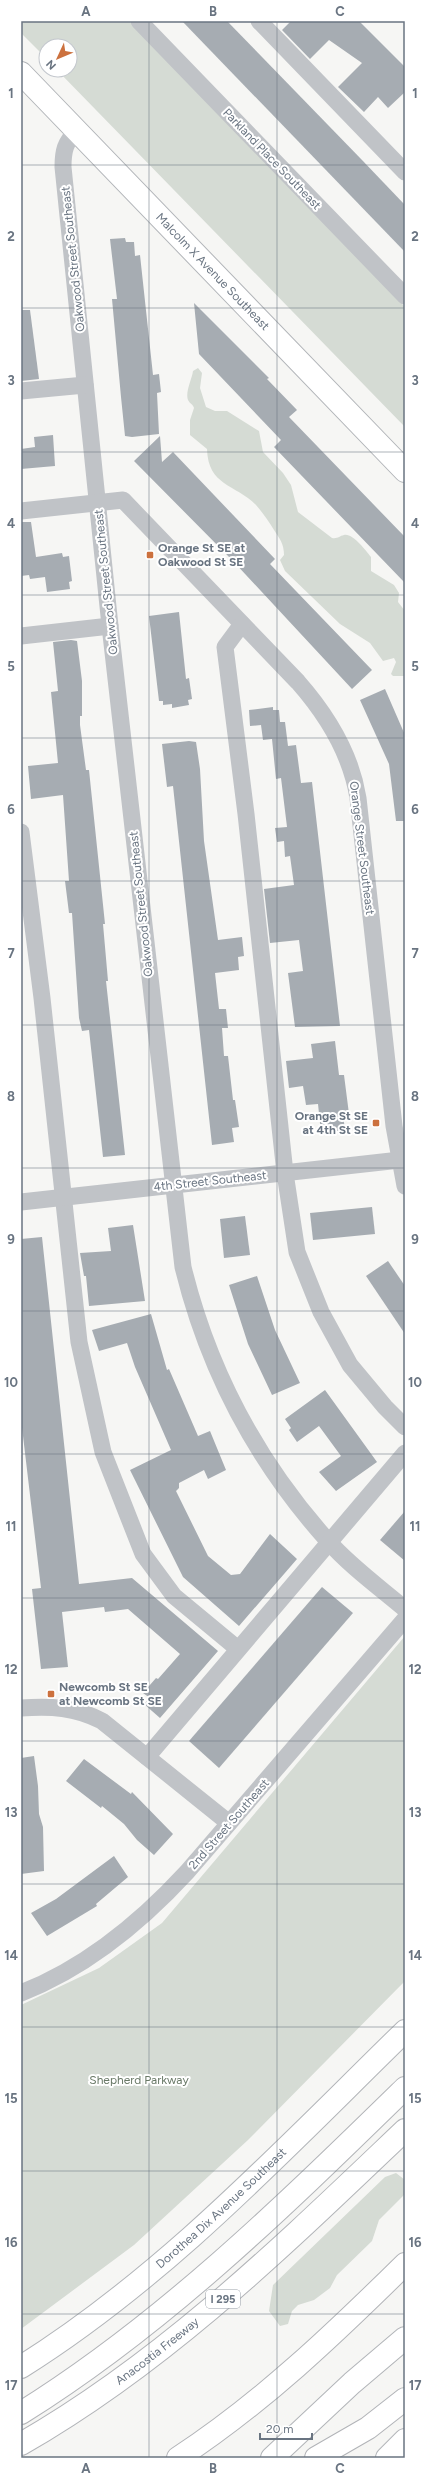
<svg xmlns="http://www.w3.org/2000/svg" width="426" height="2479" font-family="Figtree,sans-serif">
<rect width="100%" height="100%" fill="#f6f6f4"/>
<g fill="#d5dbd4">
<path d="M21 21H129L405 307V427L57 70H70V46H46V58L21 33Z"/>
<path d="M198 368 202 373 200 388 206 407 215 411H227L259 431 263 452 283 473 291 485 298 512 332 538C338 539 339 536 344 535 353 533 366 551 371 557V571L394 585 399 593 398 602 405 611V676H393L391 674 396 662 394 658 383 661 370 643 340 624 285 571 280 560 284 555C284 544 280 539 274 530 269 522 263 513 256 505 235 484 208 486 207 449L190 435V420L194 408C193 404 190 404 188 400 185 392 192 379 193 371Z"/>
<path d="M405 1636V1981L248 2140 134 2245 21 2329V2005L99 1968 162 1923Z"/>
<path d="M396 2173 405 2180V2194L379 2220 372 2241 337 2275 330 2288 314 2300 298 2305 292 2311 288 2324 280 2326 269 2311 273 2285 385 2177Z"/>
</g>
<g fill="#a6acb2">
<path d="M182 21H227L362 160 405 205V252Z"/>
<path d="M291 21H359L405 67V92L388 108 378 97 364 112 338 87 362 63 329 40 310 59 282 30Z"/>
<path d="M125 238 126 242H134L135 256 140 255 153 375 159 374 161 392 157 393 159 434 132 437 125 436 121 397 112 299H117L110 239Z"/>
<path d="M194 303 269 378 267 379 297 410 289 417 405 537V583L274 447 281 440 199 354Z"/>
<path d="M21 310H30L39 379 21 381Z"/>
<path d="M53 435 55 466 21 469V449L35 447 34 437Z"/>
<path d="M160 436 162 462 173 452 275 559 270 564 372 670 352 689 233 561 134 461Z"/>
<path d="M21 522H31L36 557 62 553 63 557 69 556 72 581 69 582 70 589 47 592 45 577 30 579 29 575 21 576Z"/>
<path d="M179 612 186 679 189 678 192 699 188 700 189 705 172 708V704L163 705V701H159L149 616Z"/>
<path d="M71 640 77 641 82 681V716H80V725L86 770H89L105 924H103L108 981H106L125 1155 103 1157 89 1030 82 1031 79 1018 72 913H69L65 881H69L63 795 31 799 28 766 58 763 51 692 58 691 53 642Z"/>
<path d="M385 689 405 735V821H396L389 764 360 700Z"/>
<path d="M273 707V710H279L280 722H285L288 746 296 745 301 783 312 782 340 1026 295 1027 288 973 303 971 299 940 270 943 264 889 294 885 290 856 285 857 284 841 277 842 275 828 287 827 281 778 276 779 272 739 263 740 261 725 250 726 249 710Z"/>
<path d="M189 741 196 742 200 769 204 841 218 940 242 937 244 956 238 957 239 970 215 973 219 1009H226L228 1028H222L224 1056H228L233 1100H235L239 1127 232 1128 234 1142 212 1145 173 786 167 787 162 744Z"/>
<path d="M335 1041 339 1075H344L349 1114 343 1115 345 1130 321 1133 318 1104 306 1105 303 1086 289 1088 286 1061 313 1058 311 1044Z"/>
<path d="M372 1207 375 1234 313 1240 310 1213Z"/>
<path d="M245 1216 250 1255 224 1258 220 1219Z"/>
<path d="M133 1225 145 1301 89 1306 86 1276H84L80 1253 111 1251 108 1228Z"/>
<path d="M42 1237 79 1584 132 1578 218 1651 160 1718 144 1704 150 1698 143 1693 156 1678 158 1679 180 1654 128 1609 105 1612 104 1607 62 1612 68 1667 41 1669 32 1589 41 1588 21 1419V1239Z"/>
<path d="M388 1261 405 1286V1334L366 1276Z"/>
<path d="M257 1276 275 1330 300 1383 272 1395 248 1344 229 1285Z"/>
<path d="M151 1314 167 1370 169 1369 198 1436 210 1431 226 1470 208 1479 204 1470 179 1483V1488L176 1491 208 1556 231 1575 240 1574 270 1534 297 1559 239 1626 183 1577 130 1470 171 1450 135 1367 127 1343 99 1351 92 1330Z"/>
<path d="M325 1390 377 1462 336 1491 319 1472 341 1456 319 1426 297 1442 289 1430 291 1428 285 1419Z"/>
<path d="M405 1511V1561L380 1540Z"/>
<path d="M322 1587 353 1613 219 1768 189 1741Z"/>
<path d="M34 1756 38 1786 39 1814 43 1827 44 1871 21 1874V1758Z"/>
<path d="M84 1759 131 1794 132 1792 173 1834 154 1855 137 1840 124 1824 102 1806 101 1808 66 1781Z"/>
<path d="M114 1856 128 1877 96 1904 97 1906 47 1936 31 1913 56 1899Z"/>
</g>
<g fill="none" stroke-linecap="round" stroke-linejoin="round">
<defs>
<g id="major">
<path id="s1" d="M21 73 405 471"/>
<path id="s2" d="M21 2367C166 2276 283 2150 405 2031"/>
<path d="M272 2458 352 2383 405 2338"/>
<path d="M387 2458 405 2440"/>
</g>
<g id="highway">
<path d="M21 2413C164 2324 285 2205 405 2088"/>
<path id="s3" d="M21 2444C166 2361 285 2244 405 2130"/>
<path d="M178 2458C262 2403 334 2334 405 2264"/>
<path d="M316 2458 368 2428 405 2399"/>
</g>
</defs>
<use href="#major" stroke="#b2b5b9" stroke-width="24"/>
<use href="#highway" stroke="#b2b4b8" stroke-width="24"/>
<g stroke="#c0c3c7" stroke-width="17">
<path d="M139 21 405 296"/>
<path d="M259 21 405 172"/>
<path d="M77 131C65 142 63 151 63 167L110 626 183 1267C208 1369 257 1462 328 1541 350 1566 379 1587 405 1609"/>
<path d="M21 391 85 385"/>
<path d="M21 511 123 500 298 682C327 715 351 754 358 798L394 1126 405 1186"/>
<path d="M242 624 225 647 246 814 285 1173 297 1252 321 1312 350 1365 385 1407 405 1427"/>
<path d="M21 636 110 626"/>
<path d="M21 832 42 998 79 1342 103 1452 143 1554 174 1596 238 1649"/>
<path d="M21 1202 400 1160"/>
<path d="M21 1708C51 1706 75 1707 102 1721L229 1823"/>
<path d="M147 1757 405 1453"/>
<path d="M21 1993C85 1968 141 1922 187 1872L405 1619"/>
</g>
<use href="#major" stroke="#fff" stroke-width="22"/>
<use href="#highway" stroke="#fff" stroke-width="22"/>
</g>
<path fill="none" stroke="#697481" stroke-width="1" stroke-opacity="0.55" d="M149 21V2458M277 21V2458M21 165H405M21 308H405M21 452H405M21 595H405M21 738H405M21 881H405M21 1025H405M21 1168H405M21 1311H405M21 1454H405M21 1598H405M21 1741H405M21 1884H405M21 2027H405M21 2171H405M21 2314H405"/>
<g fill="#cc713e" stroke="#fff" stroke-width="1.5">
<rect x="146" y="551" width="8" height="8" rx="2"/>
<rect x="372" y="1119" width="8" height="8" rx="2"/>
<rect x="47" y="1690" width="8" height="8" rx="2"/>
</g>
<g text-anchor="middle" dominant-baseline="central" stroke-width="4" stroke-linejoin="round" paint-order="stroke">
<rect fill="#fff" stroke="#969ea7" stroke-width="1" x="206" y="2290" width="34" height="18" rx="3"/>
<g font-size="11" font-weight="bold" fill="#697481">
<text x="223" y="2299">I 295</text>
</g>
<g font-size="12" fill="#697481" stroke="#fff">
<text transform="translate(272 159) rotate(46)">Parkland Place Southeast</text>
<text transform="translate(73 259) rotate(-96)">Oakwood Street Southeast</text>
<text stroke="none"><textPath href="#s1" startOffset="276">Malcolm X Avenue Southeast</textPath></text>
<text transform="translate(106 582) rotate(-96)">Oakwood Street Southeast</text>
<text transform="translate(362 848) rotate(83)">Orange Street Southeast</text>
<text transform="translate(141 904) rotate(-96)">Oakwood Street Southeast</text>
<text transform="translate(210 1181) rotate(-6)">4th Street Southeast</text>
<text transform="translate(229 1824) rotate(-49)">2nd Street Southeast</text>
<text stroke="none"><textPath href="#s2" startOffset="256">Dorothea Dix Avenue Southeast</textPath></text>
<text stroke="none"><textPath href="#s3" startOffset="165">Anacostia Freeway</textPath></text>
</g>
<g font-size="12" font-weight="bold" fill="#697481" stroke="#fff" text-anchor="start">
<text x="158" y="548">Orange St SE at<tspan x="158" dy="14">Oakwood St SE</tspan></text>
<text x="368" y="1116" text-anchor="end">Orange St SE<tspan x="368" dy="14">at 4th St SE</tspan></text>
<text x="59" y="1687">Newcomb St SE<tspan x="59" dy="14">at Newcomb St SE</tspan></text>
</g>
<g font-size="12" fill="#697967" stroke="#fff">
<text x="139" y="2080">Shepherd Parkway</text>
</g>
</g>
<rect width="426" height="2479" fill="none" stroke="#ffffff" stroke-width="44"/>
<g transform="translate(58 58) rotate(226)"><circle r="19" fill="#ffffff" stroke="#c3c7cd"/>
<path d="M0-3L7 15L0 10L-7 15Z" fill="#cc713e"/>
<text y="-6" font-size="11" font-weight="bold" text-anchor="middle" fill="#697481">N</text>
</g>
<path d="M260 2433v6h52v-6" fill="none" stroke="#697481" stroke-width="2"/>
<text x="266" y="2433" font-size="12" fill="#697481" stroke="#ffffff" stroke-width="3" paint-order="stroke">20 m</text>
<rect x="22" y="22" width="382" height="2435" fill="none" stroke="#697481" stroke-width="1.5"/>
<g font-size="13" text-anchor="middle" font-weight="bold" fill="#697481">
<text x="86" y="16">A</text>
<text x="213" y="16">B</text>
<text x="340" y="16">C</text>
<text x="11" y="98">1</text>
<text x="415" y="98">1</text>
<text x="11" y="241">2</text>
<text x="415" y="241">2</text>
<text x="11" y="385">3</text>
<text x="415" y="385">3</text>
<text x="11" y="528">4</text>
<text x="415" y="528">4</text>
<text x="11" y="671">5</text>
<text x="415" y="671">5</text>
<text x="11" y="814">6</text>
<text x="415" y="814">6</text>
<text x="11" y="958">7</text>
<text x="415" y="958">7</text>
<text x="11" y="1101">8</text>
<text x="415" y="1101">8</text>
<text x="11" y="1244">9</text>
<text x="415" y="1244">9</text>
<text x="11" y="1387">10</text>
<text x="415" y="1387">10</text>
<text x="11" y="1531">11</text>
<text x="415" y="1531">11</text>
<text x="11" y="1674">12</text>
<text x="415" y="1674">12</text>
<text x="11" y="1817">13</text>
<text x="415" y="1817">13</text>
<text x="11" y="1960">14</text>
<text x="415" y="1960">14</text>
<text x="11" y="2103">15</text>
<text x="415" y="2103">15</text>
<text x="11" y="2247">16</text>
<text x="415" y="2247">16</text>
<text x="11" y="2390">17</text>
<text x="415" y="2390">17</text>
<text x="86" y="2473">A</text>
<text x="213" y="2473">B</text>
<text x="340" y="2473">C</text>
</g>
</svg>
